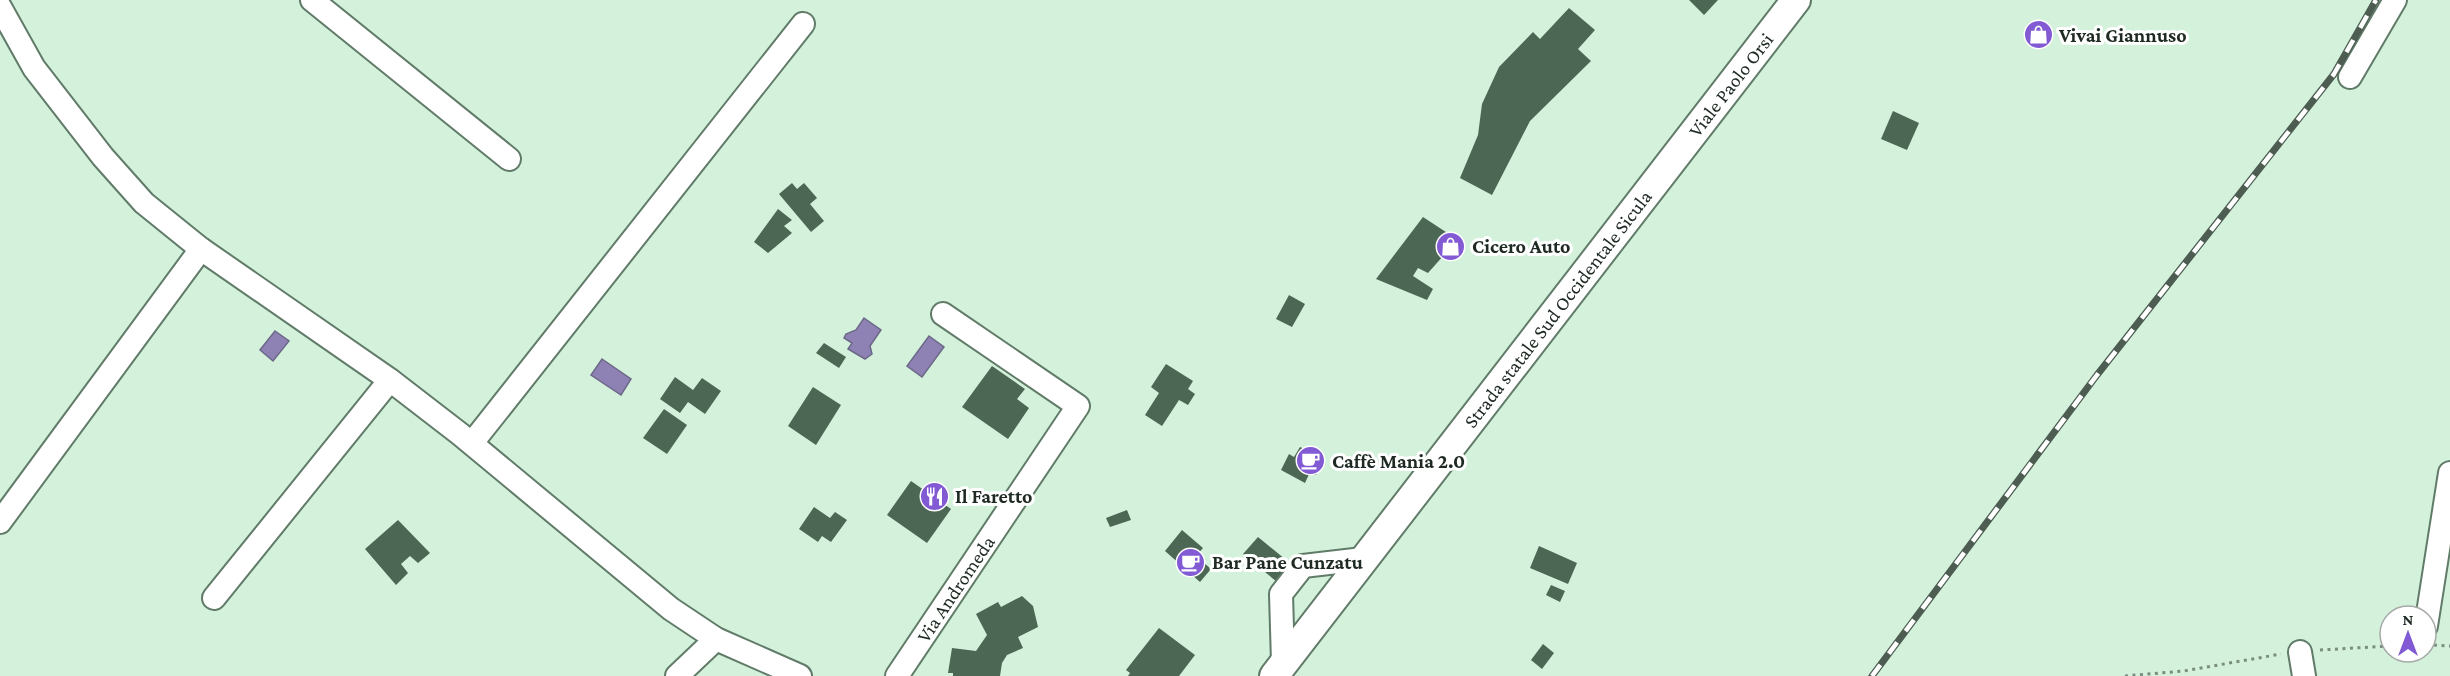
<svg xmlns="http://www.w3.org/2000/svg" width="2450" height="676" font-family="'Crimson Pro',serif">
<rect width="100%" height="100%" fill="#d4f1dc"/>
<g fill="#8d82b3" stroke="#6c6888" stroke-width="1.5">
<path d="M864 318 881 330 870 346 872 354 865 359 848 349 852 343 844 338 846 334 856 330Z"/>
<path d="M275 331 289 341 273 361 260 350Z"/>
<path d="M929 336 944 347 922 377 907 366Z"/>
<path d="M602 359 631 379 621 395 591 375Z"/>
</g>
<g fill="#4d6755">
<path d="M1689 0H1718L1704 15Z"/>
<path d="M1569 8 1595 30 1578 49 1591 61 1530 121 1492 195 1460 178 1478 135 1482 104 1499 67 1533 32 1540 39Z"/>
<path d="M1893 111 1919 123 1907 150 1881 139Z"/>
<path d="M792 183 797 189 804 183 817 198 810 204 824 221 811 232 779 194Z"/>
<path d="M778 209 792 220 784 226 792 233 768 253 754 242Z"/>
<path d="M1423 217 1452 236 1448 242 1452 246 1428 273 1418 268 1413 276 1433 289 1427 300 1376 279Z"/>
<path d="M1289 295 1305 304 1292 327 1276 319Z"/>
<path d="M824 343 846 357 839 368 816 353Z"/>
<path d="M1166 364 1193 381 1188 389 1195 394 1188 405 1179 400 1162 426 1145 415 1159 393 1151 387Z"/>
<path d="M992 366 1025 389 1017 399 1029 408 1008 439 962 407Z"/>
<path d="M675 377 693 390 702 378 721 391 705 414 688 402 680 413 660 399Z"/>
<path d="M813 387 841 405 816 445 788 426Z"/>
<path d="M664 409 687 425 667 454 643 438Z"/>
<path d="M1300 447 1324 458 1316 475 1310 472 1305 483 1281 470 1289 454 1294 457Z"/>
<path d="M911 481 951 509 927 543 887 515Z"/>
<path d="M814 507 830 518 835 512 847 520 831 542 822 536 818 542 799 529Z"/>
<path d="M1127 510 1131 520 1110 527 1106 518Z"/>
<path d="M398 520 430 553 418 563 410 556 401 564 408 573 396 585 365 549Z"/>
<path d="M1182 530 1203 548 1196 556 1211 569 1200 582 1165 551Z"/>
<path d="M1258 537 1308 578 1293 595 1243 554Z"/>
<path d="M1539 546 1577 563 1568 584 1530 568Z"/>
<path d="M1551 585 1565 591 1560 602 1546 595Z"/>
<path d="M1022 596 1033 606 1038 627 1018 637 1023 648 1007 655 1002 663 1000 676H953V673H948L952 648 976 651 987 635 976 614 998 602 1001 607Z"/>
<path d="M1159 628 1195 655 1179 676H1128L1130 673 1126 670Z"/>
<path d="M1543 644 1554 653 1542 669 1531 660Z"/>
</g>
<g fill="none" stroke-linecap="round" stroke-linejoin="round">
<defs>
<g id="minor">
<path d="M312 0 509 159"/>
<path d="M0 7 34 68 103 157 144 203 201 249 390 380 460 434 671 609 716 639 800 676"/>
<path d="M2350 77 2395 0"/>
<path d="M472 443 803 24"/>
<path d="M0 522 201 249"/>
<path d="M214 598 390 380"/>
<path d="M2426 626 2450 473"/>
<path d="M2300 652 2304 676"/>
<path d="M1283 663 1281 594 1303 566 1363 559"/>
<path d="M677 676 716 639"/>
<path id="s1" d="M897 676 1078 406 943 314"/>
</g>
<g id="major">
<path id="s2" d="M1274 676 1796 0"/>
</g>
</defs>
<use href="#minor" stroke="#617b69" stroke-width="26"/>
<use href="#major" stroke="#617b69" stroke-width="32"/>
<g stroke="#7a8e80" stroke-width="3" stroke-dasharray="3 4.5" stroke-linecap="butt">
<path d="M2434 645 2450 646"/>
<path d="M2320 650 2390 646"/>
<path d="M2125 676 2184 671 2281 654"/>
</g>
<use href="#minor" stroke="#fff" stroke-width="22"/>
<use href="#major" stroke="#fff" stroke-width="28"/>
<defs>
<path id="rail" d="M1872 676 2097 375 2334 74 2376 0"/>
</defs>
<use href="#rail" stroke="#4d5d52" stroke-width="7"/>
<use href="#rail" stroke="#fff" stroke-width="4.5" stroke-dasharray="14" stroke-linecap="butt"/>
</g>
<defs>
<symbol id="shop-disc" viewBox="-11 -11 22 22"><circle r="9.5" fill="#815ad4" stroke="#fff"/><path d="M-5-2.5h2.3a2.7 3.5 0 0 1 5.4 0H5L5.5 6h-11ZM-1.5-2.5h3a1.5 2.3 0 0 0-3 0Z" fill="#fff"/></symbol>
<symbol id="cafe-disc" viewBox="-11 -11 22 22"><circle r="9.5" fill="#815ad4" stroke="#fff"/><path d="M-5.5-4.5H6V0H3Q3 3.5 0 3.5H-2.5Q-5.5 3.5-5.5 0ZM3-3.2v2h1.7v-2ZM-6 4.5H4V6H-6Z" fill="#fff"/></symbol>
<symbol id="restaurant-disc" viewBox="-11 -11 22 22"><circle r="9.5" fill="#815ad4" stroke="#fff"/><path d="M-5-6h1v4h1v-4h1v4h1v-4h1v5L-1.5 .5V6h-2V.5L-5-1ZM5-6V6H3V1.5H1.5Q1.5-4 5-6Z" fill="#fff"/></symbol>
</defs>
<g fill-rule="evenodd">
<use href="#shop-disc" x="2022" y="18" width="33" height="33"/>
<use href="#shop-disc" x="1434" y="230" width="33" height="33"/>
<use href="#cafe-disc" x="1294" y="444" width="33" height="33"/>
<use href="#restaurant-disc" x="918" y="480" width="33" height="33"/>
<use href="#cafe-disc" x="1174" y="546" width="33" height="33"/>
</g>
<g text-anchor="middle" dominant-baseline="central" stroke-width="6" stroke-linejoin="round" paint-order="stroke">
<g font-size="20" font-weight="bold" fill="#1f2a23" stroke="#fff" text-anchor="start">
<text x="2059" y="35">Vivai Giannuso</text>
<text x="1472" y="246">Cicero Auto</text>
<text x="1332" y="461">Caffè Mania 2.0</text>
<text x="955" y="496">Il Faretto</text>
<text x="1212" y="562">Bar Pane Cunzatu</text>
</g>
<g font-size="20" fill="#1f2a23" stroke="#fff">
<text stroke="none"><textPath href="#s2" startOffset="747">Viale Paolo Orsi</textPath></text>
<text stroke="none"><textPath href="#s2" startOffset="464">Strada statale Sud Occidentale Sicula</textPath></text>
<text stroke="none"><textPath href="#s1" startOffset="105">Via Andromeda</textPath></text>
</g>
</g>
<g transform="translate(2408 634)"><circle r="28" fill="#ffffff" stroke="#a5aaa7" stroke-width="1.5"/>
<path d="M0-4.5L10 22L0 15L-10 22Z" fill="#815ad4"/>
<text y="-9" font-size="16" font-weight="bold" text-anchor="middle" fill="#1f2a23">N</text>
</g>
</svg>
